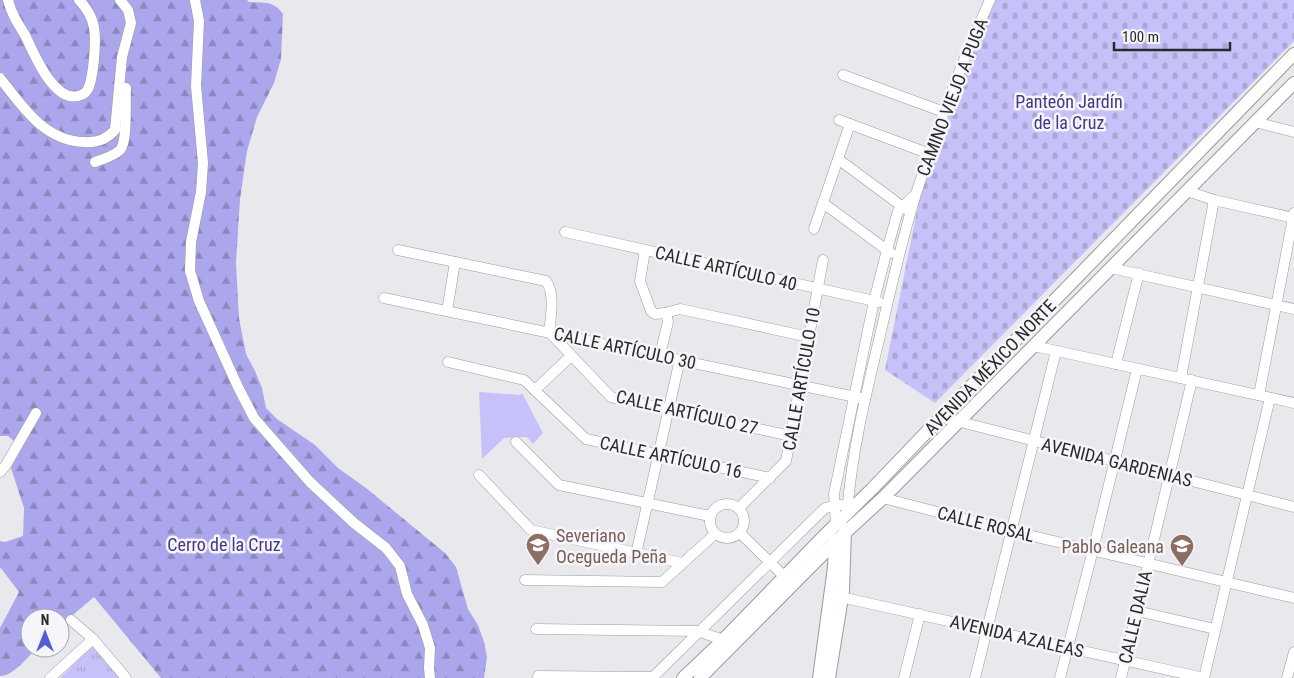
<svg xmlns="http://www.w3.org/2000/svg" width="1294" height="678" font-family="'Roboto Condensed',sans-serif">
<defs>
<pattern id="grass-tufts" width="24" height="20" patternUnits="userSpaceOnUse" patternTransform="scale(1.25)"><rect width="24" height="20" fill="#c6c2f9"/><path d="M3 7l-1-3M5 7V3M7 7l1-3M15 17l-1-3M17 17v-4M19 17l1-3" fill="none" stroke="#aaa7d6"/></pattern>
<pattern id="forest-firs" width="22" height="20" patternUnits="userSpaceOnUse" patternTransform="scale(1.25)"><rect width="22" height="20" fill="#aca7ec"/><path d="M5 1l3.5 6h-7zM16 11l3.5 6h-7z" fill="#8c88bf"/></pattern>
<pattern id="cemetery-stones" width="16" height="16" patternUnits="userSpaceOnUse" patternTransform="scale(1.25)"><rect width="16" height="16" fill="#c6c2f9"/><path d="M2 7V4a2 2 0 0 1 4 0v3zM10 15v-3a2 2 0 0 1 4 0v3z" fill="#aaa7d6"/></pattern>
</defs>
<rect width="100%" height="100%" fill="#e9e9ed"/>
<path fill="url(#grass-tufts)" d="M94 644 122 678H60Z"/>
<path fill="url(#forest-firs)" d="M0 0H247L249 2C264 3 273 0 283 14L281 59 274 83 257 117 247 151 240 199 236 263 239 318 246 354 255 371 262 388 266 408 277 419 315 445 338 468 366 488 445 553 456 567 468 609 478 625 484 642 487 657 484 678H161L94 597 60 626V618H30V648H37C28 657 12 677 0 676V628L19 592 0 567V541L5 542 23 536 24 508 11 468 21 447 8 436H0Z"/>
<path fill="url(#cemetery-stones)" d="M994 0H1294V41L935 403 885 370 920 196 977 40Z"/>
<path fill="#c6c2f9" d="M479 392 520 395 522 393 543 433 533 444 527 437 504 438 482 459Z"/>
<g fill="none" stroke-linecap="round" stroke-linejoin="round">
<defs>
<g id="minor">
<path d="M8 0C11 13 18 24 25 35 34 53 53 102 78 96 84 95 87 92 89 87 92 78 93 69 94 59 96 36 97 18 79 0"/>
<path d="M195 0 199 21 196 86 203 163 201 192 191 242 190 271 199 301 238 387 254 418 310 482 354 523 386 548 400 566 407 594 423 625 430 648 429 668 430 678"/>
<path d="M843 75 944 112"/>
<path d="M0 78C22 106 44 141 84 142 96 143 107 139 115 130L122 57 131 23 128 10 120 0"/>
<path d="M839 120 930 154"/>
<path d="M1255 122 1294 132"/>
<path d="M838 159 907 210"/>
<path d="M95 162C101 160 115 155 120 150 128 142 125 101 126 88"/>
<path d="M1187 191 1214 200 1294 218"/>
<path d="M823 203 891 253"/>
<path d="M814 229 850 124"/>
<path d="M565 232 879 302"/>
<path d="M398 250 546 281C555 293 551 317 549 332L611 397 791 436"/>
<path d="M645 250 640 281 651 311 655 314 665 313 667 316 668 322 660 355"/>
<path d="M1111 268 1294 309"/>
<path d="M384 298 865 399"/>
<path d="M447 311 455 262"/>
<path d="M665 313 680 309 809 337"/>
<path d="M1034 346 1294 403"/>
<path d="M448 362 524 380 586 439 770 478"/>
<path d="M1116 364 1139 273"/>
<path d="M1181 378 1214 200"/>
<path d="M535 390 571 356"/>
<path d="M1259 395 1294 213"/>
<path d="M941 417 1294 507"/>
<path d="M516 442 559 485 710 516"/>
<path d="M0 472 6 465 36 413"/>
<path d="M479 475 531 530 682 563"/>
<path d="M883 498 1011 531 1294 598"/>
<circle cx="727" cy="521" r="17"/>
<path d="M739 508 786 461 823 260"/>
<path d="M847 515C851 456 865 398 879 340 890 292 901 242 916 194 937 128 961 63 990 0"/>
<path d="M836 525 834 494 874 301 887 250 898 211 915 195"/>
<path d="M740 533 789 581"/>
<path d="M636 554 680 359"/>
<path d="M525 580 662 582 715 534"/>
<path d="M836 596 1204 678"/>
<path d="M1137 611 1215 629"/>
<path d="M71 620 93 639 126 678"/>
<path d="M536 629 698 631 723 640 727 644"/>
<path d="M538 676 652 677"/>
<path d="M50 678 93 639"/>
<path d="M652 678 825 508 841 505"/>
<path d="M904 678 920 614"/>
<path d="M975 678 1056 351"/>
<path d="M1060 678 1093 550 1137 369"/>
<path d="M1121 678 1192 380"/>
<path d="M1204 678 1270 398"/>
<path d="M1287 678 1294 652"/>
</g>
<g id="major">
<path d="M683 678 723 640 824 536 872 489 941 417 1294 54"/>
<path d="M700 678 835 542 883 498 1294 83"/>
<path d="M819 678 834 567 835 540"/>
<path d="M829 678 843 591 845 529"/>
</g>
</defs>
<use href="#minor" stroke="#9b9b9f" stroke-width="11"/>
<use href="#major" stroke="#9b9b9f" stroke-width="14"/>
<use href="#minor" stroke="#fff" stroke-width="10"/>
<use href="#major" stroke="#fff" stroke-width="12"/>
</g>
<defs>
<symbol id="school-pin" viewBox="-11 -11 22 30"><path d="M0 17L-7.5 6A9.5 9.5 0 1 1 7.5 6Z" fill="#8d6e63" stroke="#f6f6fa"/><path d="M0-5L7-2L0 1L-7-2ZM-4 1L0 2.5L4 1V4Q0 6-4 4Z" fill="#fff"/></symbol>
</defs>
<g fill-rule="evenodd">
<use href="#school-pin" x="524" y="531" width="28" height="38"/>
<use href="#school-pin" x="1168" y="532" width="28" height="38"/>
</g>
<g text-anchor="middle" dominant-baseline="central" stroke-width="5" stroke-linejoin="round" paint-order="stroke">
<g font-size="18" fill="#2a2a2c" stroke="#f6f6fa">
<text transform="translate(952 97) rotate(-69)">CAMINO VIEJO A PUGA</text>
<text transform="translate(726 268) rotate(13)">CALLE ARTÍCULO 40</text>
<text transform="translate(625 348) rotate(12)">CALLE ARTÍCULO 30</text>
<text transform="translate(990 367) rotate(-46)">AVENIDA MÉXICO NORTE</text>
<text transform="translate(801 379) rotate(-80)">CALLE ARTÍCULO 10</text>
<text transform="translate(687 412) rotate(13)">CALLE ARTÍCULO 27</text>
<text transform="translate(671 457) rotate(12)">CALLE ARTÍCULO 16</text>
<text transform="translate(1117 462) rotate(14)">AVENIDA GARDENIAS</text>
<text transform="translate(986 524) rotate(14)">CALLE ROSAL</text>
<text transform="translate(1135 617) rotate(-77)">CALLE DALIA</text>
<text transform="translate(1017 636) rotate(13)">AVENIDA AZALEAS</text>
</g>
<g font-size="18" fill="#453686" stroke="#f6f6fa">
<text x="1069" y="101">Panteón Jardín<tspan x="1069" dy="21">de la Cruz</tspan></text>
<text x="224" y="544">Cerro de la Cruz</text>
</g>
<g font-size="18" fill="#785e54" stroke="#f6f6fa" text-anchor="start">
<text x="556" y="535">Severiano<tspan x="556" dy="21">Ocegueda Peña</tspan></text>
<text x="1164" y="546" text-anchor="end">Pablo Galeana</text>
</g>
</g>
<g transform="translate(45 633)"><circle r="24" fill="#f6f6fa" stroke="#a4a4a8"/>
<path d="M0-4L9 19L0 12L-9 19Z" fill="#535dd3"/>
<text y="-8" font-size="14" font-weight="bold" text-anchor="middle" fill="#2a2a2c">N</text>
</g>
<path d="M1114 42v8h116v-8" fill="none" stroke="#2a2a2c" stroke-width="2.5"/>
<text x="1122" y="42" font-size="15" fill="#2a2a2c" stroke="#f6f6fa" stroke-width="4" paint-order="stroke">100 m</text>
</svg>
